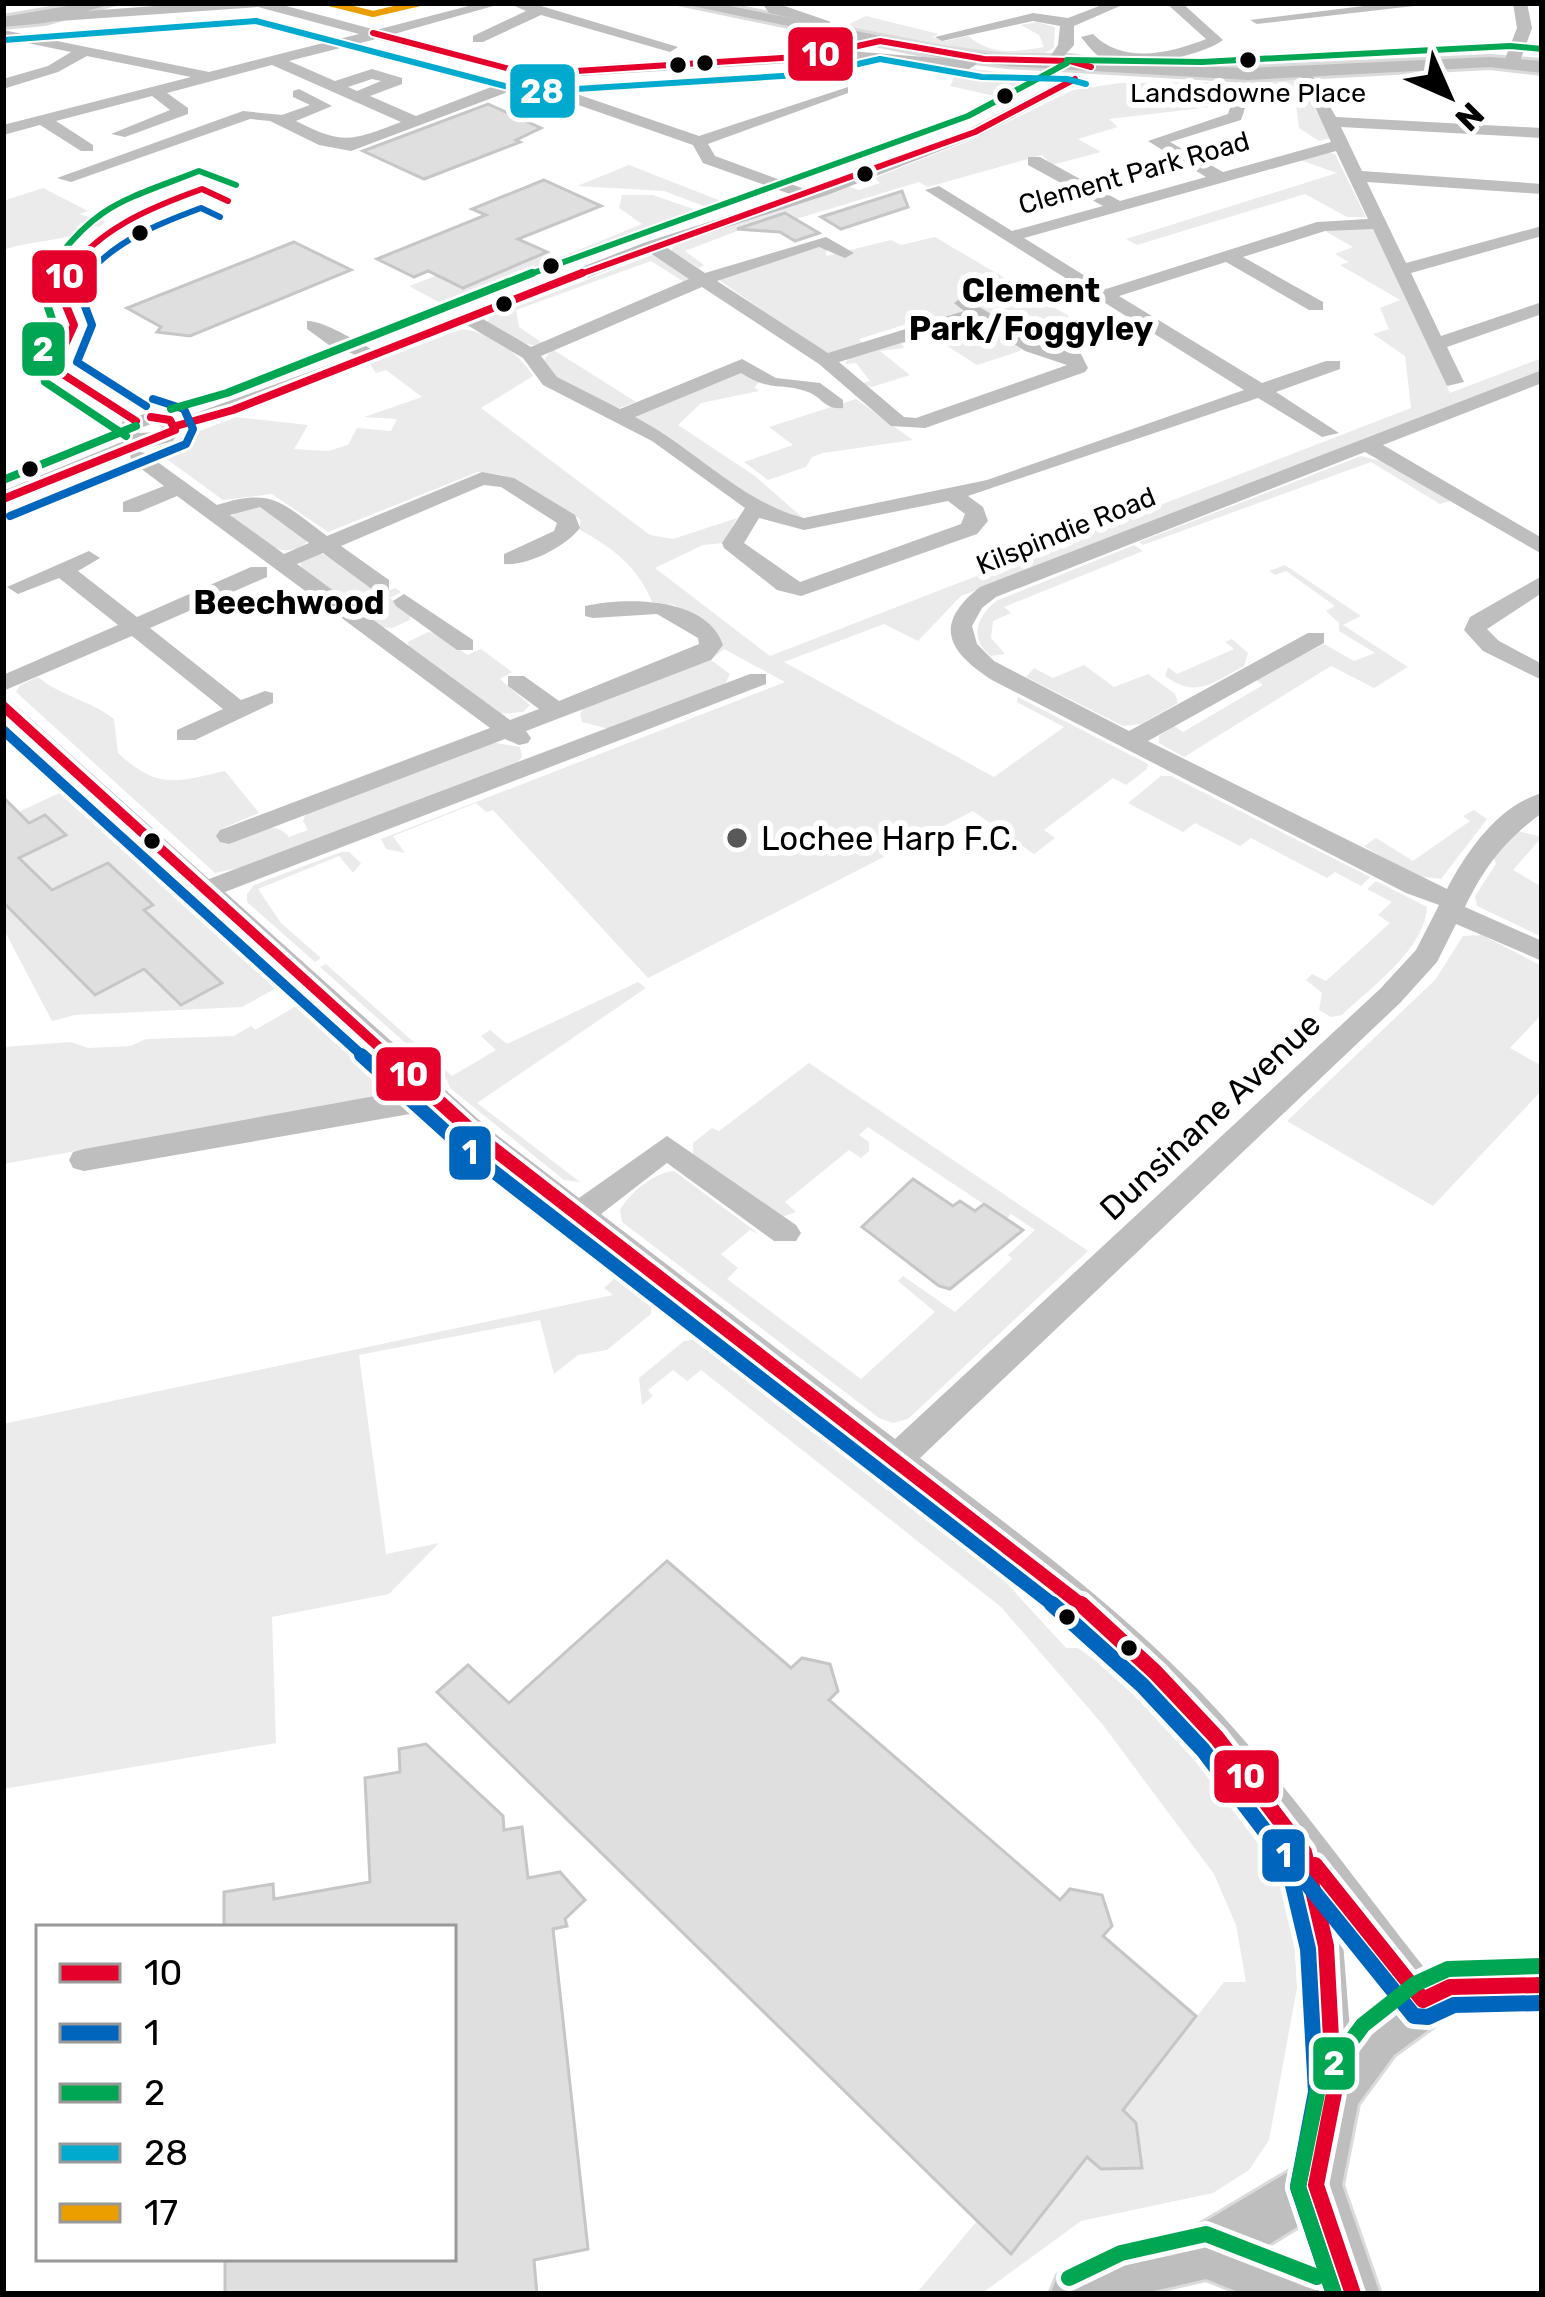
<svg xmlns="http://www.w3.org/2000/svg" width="1545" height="2297" font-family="Rubik,sans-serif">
<rect width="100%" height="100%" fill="#fff"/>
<g fill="#ebebeb">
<path d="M866 16 939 34 932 37 945 41 968 36C992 56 1014 52 1044 47L1039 35 1021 25 1037 22 1055 27 1054 48C1021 73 886 40 847 25Z"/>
<path d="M890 60 1028 75 1036 83 1013 100 977 115 994 96 950 86 958 70Z"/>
<path d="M1295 81 1304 87 1331 138 1319 141 1299 128 1295 97 1109 119 1118 127 1078 139 1101 152 1052 165 1042 155 928 187 919 182 796 219 784 213 685 251 704 265 699 268 671 251 675 245 848 186 859 190 880 183 874 178 971 140 1073 90 1120 83Z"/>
<path d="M1323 152 1335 154 1366 217H1347L1305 194 1137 245 1126 239 1337 173 1297 159Z"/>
<path d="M629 165 734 206 714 210 664 191 577 186Z"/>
<path d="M43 188 88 211 79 214 106 222 99 227 81 223 76 228H93C70 241 31 240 3 250V201Z"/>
<path d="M622 195H653L693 209 695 215 453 310 409 286 438 275 547 252 559 258 642 224 619 208Z"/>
<path d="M1337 228 1375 229 1450 393 1542 358V371L961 596 918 641 884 624 784 662 994 777 1064 727 1017 702 1018 697 1148 764 1147 769 1126 785 1113 778 1044 830 1055 838 1034 854 973 811 648 978 493 810 486 812 476 803 393 836 405 853 386 849 381 839 785 682 724 649 711 660 730 674 725 684 609 729 582 722 580 714 586 705 709 659 717 634 674 605 652 602C639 568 612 547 580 530V519L502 475 478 472 328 532 272 494 223 500 153 449 236 417 308 425 294 449 328 451 348 445 357 428 391 431 397 419 364 417 422 397 386 370 376 373 370 364 462 329C489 331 519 353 533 376L481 408 650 535 673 539 737 518 723 543 703 545 655 568 770 656 1411 408 1405 356 1373 334 1389 329 1380 308 1400 300 1340 265 1349 262 1335 254 1353 247 1325 231Z"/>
<path d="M935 237 1084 325 1031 343 963 308 961 314 916 327 910 323 859 339 863 344 826 355 719 280 817 247 827 248 826 256 891 240 901 245Z"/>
<path d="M652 255 692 279 684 282 651 261 516 310 519 327 544 344C522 349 506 334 487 323L490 317Z"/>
<path d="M974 318 1023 344 1020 351 977 365 930 335 901 344 905 348 880 351 910 375 872 387 860 384 870 381 856 363 845 364 849 357Z"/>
<path d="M552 349 636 402 619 408 555 379 544 360Z"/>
<path d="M743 370 760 382 754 387 759 391 701 403 678 425 755 476 803 518C744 505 686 445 631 415Z"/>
<path d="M856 399 913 440 823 453 812 457 806 467 768 480 744 462 793 445 769 427Z"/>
<path d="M1361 456 1385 462 1450 501 1440 504 1371 462 1143 545 1139 542Z"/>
<path d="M239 507H262L306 538V543C280 564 253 534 231 518Z"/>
<path d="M1134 545 1143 551 1004 607 1011 613 993 621 991 638 1005 654 991 656C968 638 977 617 996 601Z"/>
<path d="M319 553 330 556 383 593 395 588 401 592 390 598 411 614 410 620 392 628 380 627 301 568 300 561Z"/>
<path d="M1285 565 1361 616 1343 625 1408 667 1374 688 1331 666 1184 757 1159 743V736L1174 726 1183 732 1263 685 1255 679 1324 644 1354 661 1375 653 1339 631V623L1326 611 1335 606 1286 571 1275 575 1269 571Z"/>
<path d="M428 632 440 634 467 655 481 649 512 672 500 679 530 705 523 712 498 714 409 648 408 642Z"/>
<path d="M1232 639 1248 653 1244 666C1213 683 1196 699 1165 676L1168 667 1177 674 1234 649 1225 642Z"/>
<path d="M1084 665 1114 687 1148 674 1175 694 1178 703 1141 724 1123 726 1026 677 1034 668 1053 678Z"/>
<path d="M38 677C62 697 90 700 114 719L118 753C158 790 176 782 225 771L259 813 223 828 232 841C251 834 274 818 289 837L308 830 303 821 306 813 490 742 520 747 522 757 513 767 248 866 215 873 16 692 20 685Z"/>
<path d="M1161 776H1171L1370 877 1361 886 1335 872 1327 878 1251 838 1240 846 1195 823 1183 832 1128 803Z"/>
<path d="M66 790 278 987 242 1007 75 1015 52 1021 3 928V819Z"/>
<path d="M1474 810 1487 819 1441 879 1414 876 1364 846 1376 838 1413 861 1470 821 1463 816Z"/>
<path d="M1518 831 1542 837 1513 870 1542 887V937L1477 906 1475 896 1496 864 1493 855Z"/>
<path d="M341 852H349L361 863 353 873 339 856 258 889 281 923 321 958 315 962 247 902V894L254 885Z"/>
<path d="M1376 881 1427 907C1425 949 1370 988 1342 1015L1331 1017 1319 1010 1322 993 1306 980 1312 974 1326 981 1390 923 1378 915 1392 902 1367 889Z"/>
<path d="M1482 935 1542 966V1014L1510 1048 1542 1066V1090L1433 1206 1287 1121 1435 980 1463 936Z"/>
<path d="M326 964 452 1076 496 1050 481 1036 490 1030 507 1044 638 982 646 988 477 1103 580 1182 564 1180 450 1088 447 1080 320 967Z"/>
<path d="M298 1005 397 1094 3 1164V1047L71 1042 88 1048 130 1046 146 1039 234 1036 251 1026 255 1030Z"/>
<path d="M809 1063 1088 1251 908 1419 893 1423 879 1418 622 1222 620 1210C630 1192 654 1173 674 1171L759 1234 750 1230 721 1254 738 1268 727 1279 861 1379 935 1312 898 1281 903 1276 955 1312 1012 1259 1008 1255 1035 1230 1011 1214 1006 1219 868 1127 859 1135 869 1142V1151L861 1158 849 1150 785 1202 796 1212 779 1218 693 1155V1143L712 1128 719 1131Z"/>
<path d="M477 1162 652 1298 651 1314 607 1350 578 1355 554 1374 540 1320 359 1355 386 1554 439 1543 389 1594 272 1617 276 1743 3 1789V1424L613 1295 604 1288 616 1277 485 1174 462 1179 449 1168Z"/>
<path d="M699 1339 710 1343 979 1553 1066 1648H1078L1141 1693 1215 1777 1273 1859 1293 1912 1297 1988 1269 2140 1249 2170 1213 2193 1081 2221 981 2294H916L977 2221 1012 2254 1087 2157 1101 2169 1142 2168 1136 2123 1123 2110 1224 1982H1246L1236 1925 1214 1874 1103 1725 1001 1607 701 1370 687 1381 673 1370 648 1390 653 1396 642 1405 639 1378 684 1341Z"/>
</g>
<g fill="#dfdfdf" stroke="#c6c6c6" stroke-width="3">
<path d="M488 104 541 128 516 140 520 142 424 179 363 151Z"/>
<path d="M544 180 601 206 518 239 547 252 463 288 428 271 414 277 377 259 486 215 472 209Z"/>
<path d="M902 191 908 207 841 229 821 217Z"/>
<path d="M785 213 819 233 795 241 780 232 737 229Z"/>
<path d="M294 242 351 270 190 336 157 332 161 327 127 308Z"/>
<path d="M3 797 29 823 45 815 66 835 19 858 52 890 108 863 153 905 144 910 222 983 181 1005 144 969 95 995 3 902Z"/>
<path d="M913 1179 953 1206 960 1201 975 1211 984 1204 1023 1230 950 1289 939 1286 862 1227Z"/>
<path d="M667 1561 791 1668 802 1658 830 1664 838 1691 829 1700 1060 1900 1070 1889 1102 1895 1112 1926 1103 1936 1196 2016 1123 2110 1136 2123 1142 2168 1101 2169 1087 2157 1011 2254 437 1692 468 1665 509 1703Z"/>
<path d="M426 1744 503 1816 504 1830 522 1827 528 1878 560 1872 585 1900 565 1919 567 1926 553 1929 588 2249 534 2260 537 2294H225V2258H453V1928H224V1892L273 1884 274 1899 370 1882 365 1778 400 1772 399 1749Z"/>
</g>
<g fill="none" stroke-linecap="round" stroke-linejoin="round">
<defs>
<g id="major">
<path d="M85 3H115L45 23 3 27V17Z"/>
<path d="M678 3H714L942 48 1007 56H1070L1120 64 1248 68 1490 57 1542 61V73L1490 67 1248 80 1007 66 942 58Z"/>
<path d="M1542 1960V2010L1453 2012 1394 2055 1358 2104 1342 2185 1380 2294H1243L1206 2279 1141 2294H1050L1058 2275 1127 2243 1196 2227 1293 2169 1316 2075 1358 2019 1405 1982 1450 1962ZM1302 2224 1318 2270 1263 2248Z"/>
</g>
<path id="highway" d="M1542 1955V2013H1541L1521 2004 1512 1984 1521 1964Z"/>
</defs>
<use href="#major" stroke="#dbdbdb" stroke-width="6"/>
<use href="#highway" stroke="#dbdbdb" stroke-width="6"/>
<g fill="#bebebe" fill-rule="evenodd">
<path d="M196 3H275L376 30 480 3H504L394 34 529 69 837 50 974 61 977 64 969 69 837 60 533 79 699 136 848 87V93L708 144 715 156 807 190 969 129 1070 76H1080V82L981 135 830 194 666 247 705 273 826 237 854 253 845 258 819 247 717 281 828 353 964 311 954 303 963 297 1039 343 1081 354 1088 368 1085 372 925 428 891 426 819 364 702 287 541 356 557 377 620 409 742 359 776 378 820 383 843 400V408C825 410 823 398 808 392 781 382 773 393 741 373L635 417C692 446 742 503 804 518L987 480 1244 390 925 190 939 186 1012 231 1103 206 1028 165V157H1040L1120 201 1206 177 1148 141 1228 114 1231 105 1245 108 1241 120 1170 142 1223 172 1331 142 1297 67H1307L1336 117 1542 128V138L1341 127 1362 171 1542 184V194L1367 182 1406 263 1542 226V236L1411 273 1441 336 1542 302V314L1447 347 1464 382 1447 386 1373 229 1325 231 1243 257 1323 302V310H1309L1226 262 1119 296 1262 383 1326 361H1340V369L1276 392 1339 433 1322 437 1258 398 968 496 983 507 988 521 977 534 801 596 777 590 724 548 722 543 745 508 652 441 543 385 523 358 467 325 240 414 180 431 173 441 136 451 145 453 217 505C273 487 282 503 327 536L482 472 514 478 575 515 580 528C565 547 528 566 504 564V554L554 531 557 523 501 487 484 485 341 546 389 580V590H373L323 553 297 564 510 720 539 709 508 686V676H524L559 701 699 644 698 638 657 614 593 618 585 616V606C625 597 707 596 723 645L711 660 526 731 531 738 528 743 519 745 505 739 229 844 220 842 216 836 220 830 490 728 177 496 139 512H123V502L164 486 131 461 130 454 3 505V491L124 441 118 436 123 420 155 411 179 419 356 355 329 345 307 329V321C323 320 355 341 372 349L646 242 793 195 703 163 693 145 524 86 351 151 319 145 270 121 250 119 71 182 57 178 243 111 282 115 310 105 293 97V91L299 89 332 106 296 121C344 146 353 140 401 122L272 65 167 93 188 108V114L125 137 111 134 170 110 152 96 56 121 93 145V151H81L40 125 3 135V125L191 77 87 56 58 72 3 89V79L48 66 71 52 3 38V30L209 72 359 34 258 7 45 22 38 18 45 14ZM376 39 520 76 416 116 370 96 402 84V78L372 69 335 81 289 61ZM372 79 381 81 357 91 348 87ZM1336 151 1368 219 1317 222 1106 289 1024 238ZM650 253 689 279 531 347 483 319ZM976 320 1025 351 1067 365 916 418 904 417 839 362ZM154 423 163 427 159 432 139 433 140 428ZM948 501 965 514 961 524 800 582 744 543 759 518 804 530ZM260 507 309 543 284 554 230 515Z"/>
<path d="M508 3H531L678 47 670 52 541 15 483 42H473V36L526 11Z"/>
<path d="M762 3H776L831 22 824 26 769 13Z"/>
<path d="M1107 3H1127L1074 26V45L1055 66 1047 61 1058 45 1060 26 1033 21 942 41 935 37 1033 13 1068 18Z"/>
<path d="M1166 3H1182L1223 40C1201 57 1127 71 1101 58 1093 53 1087 44 1081 37L1093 34C1122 64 1169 54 1206 39Z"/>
<path d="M1388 3H1440L1257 24 1250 20Z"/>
<path d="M1513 3H1527L1532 28 1519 64 1511 69 1503 64 1517 28Z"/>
<path d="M1542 370V383L1383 445 1542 538V554L1365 452 996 597 982 608 972 626 977 644 994 661 1129 731 1308 633H1324V643L1148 741 1447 889C1467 851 1498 806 1542 793V813C1505 840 1485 866 1465 907L1542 941V961L1456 924 1437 962 1400 1003 920 1458C1004 1522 1092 1587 1169 1661 1270 1757 1351 1877 1438 1985L1444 2000 1438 2015 1423 2021 1408 2015 1342 1930 1355 2093 1349 2108 1334 2114 1319 2108 1313 2093 1306 1946 1285 1855 1204 1751 1142 1684 990 1552 567 1223 426 1107 410 1114 84 1171 73 1168 69 1160 73 1152 84 1149 408 1090 3 719V699L11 701 209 879 750 674H766V684L225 892 488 1128 579 1198 667 1136 796 1225 801 1233 796 1241H774L667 1163 601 1214 895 1439 1380 989 1416 950 1439 905 1406 893 992 680C947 651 933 624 980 587Z"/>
<path d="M89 551 100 558 78 571 137 617 251 567H267V577L150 628 241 700 265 691 273 693V703L195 740H177V730L223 709 132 636 3 691V675L118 625 59 578 18 594 7 587Z"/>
<path d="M1542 576V593L1487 629 1499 641 1542 664V680L1483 651 1464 630 1470 617Z"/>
<path d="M404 594 473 640V650H457L396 606 393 601Z"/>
</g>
<use href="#major" fill="#bebebe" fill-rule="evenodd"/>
<use href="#highway" fill="#bebebe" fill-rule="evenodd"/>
<defs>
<g id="bus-1-far4">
<path d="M373 33 529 74 813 56 880 41 984 59 1070 61 1091 67"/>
<path d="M65 276C98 229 149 208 202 189L228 201"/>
<path d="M575 276 975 132 1075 79"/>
</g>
<g id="bus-1-far3">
<path d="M67 273 58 286 74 325 58 360 61 373 136 421"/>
<path d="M176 426 233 410 582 273"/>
<path d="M3 499 175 430 170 420 151 417"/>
</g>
<path id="bus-1-far2" d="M3 706 391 1058"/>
<path id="bus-1-far1" d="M388 1055 477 1136 1084 1607"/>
<g id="bus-1">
<path d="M1081 1604 1155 1672 1217 1738 1304 1852 1326 1946 1334 2093 1316 2185 1353 2294"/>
<path d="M1315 1865 1423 2000 1450 1987 1542 1985"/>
</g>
<path id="bus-2-far4" d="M86 276C116 240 158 224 201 208L220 217"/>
<g id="bus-2-far3">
<path d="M89 273 78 288 92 325 77 362 146 406"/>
<path d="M10 516 186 444 193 429 184 409 153 399"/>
</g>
<path id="bus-2-far2" d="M3 730 365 1058"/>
<path id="bus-2-far1" d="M361 1055 466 1150 1056 1607"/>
<g id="bus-2">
<path d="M1052 1604 1142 1685 1203 1750 1287 1860 1308 1949 1316 2092 1298 2187 1334 2294"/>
<path d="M1301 1876 1414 2016 1428 2017 1454 2005 1542 2003"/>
</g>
<g id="bus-3-far2">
<path d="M1067 60 1202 62 1510 46 1542 49"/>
<path d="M45 276C93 204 122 201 199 171L236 185"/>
<path d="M525 276 968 116 1067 63"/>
</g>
<g id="bus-3-far1">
<path d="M47 273 40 283 54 325 40 357 45 382 126 436"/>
<path d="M171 409 227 393 532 273"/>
<path d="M3 480 136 426"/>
</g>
<g id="bus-3">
<path d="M1069 2278 1121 2253 1206 2234 1317 2277"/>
<path d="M1334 2294 1298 2187 1319 2084 1363 2025 1415 1984 1448 1969 1541 1966"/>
</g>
<path id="bus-4" d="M4 40 256 21 528 92 814 74 880 59 982 77 1067 79 1086 84"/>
<path id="bus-5" d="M329 3 373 14 420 3"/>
</defs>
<use href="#bus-1-far4" stroke="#fff" stroke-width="10"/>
<use href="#bus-1-far3" stroke="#fff" stroke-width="14"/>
<use href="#bus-1-far2" stroke="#fff" stroke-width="18"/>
<use href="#bus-1-far1" stroke="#fff" stroke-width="22"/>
<use href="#bus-1" stroke="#fff" stroke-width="26"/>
<use href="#bus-2-far4" stroke="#fff" stroke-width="10"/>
<use href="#bus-2-far3" stroke="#fff" stroke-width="14"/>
<use href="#bus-2-far2" stroke="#fff" stroke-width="18"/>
<use href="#bus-2-far1" stroke="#fff" stroke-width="22"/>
<use href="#bus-2" stroke="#fff" stroke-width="26"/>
<use href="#bus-3-far2" stroke="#fff" stroke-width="10"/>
<use href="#bus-3-far1" stroke="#fff" stroke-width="14"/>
<use href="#bus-3" stroke="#fff" stroke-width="26"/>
<use href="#bus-4" stroke="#fff" stroke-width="10"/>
<use href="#bus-5" stroke="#fff" stroke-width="10"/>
<use href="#bus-1-far4" stroke="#e4002b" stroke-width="6"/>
<use href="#bus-1-far3" stroke="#e4002b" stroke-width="8"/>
<use href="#bus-1-far2" stroke="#e4002b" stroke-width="10"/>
<use href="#bus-1-far1" stroke="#e4002b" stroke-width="14"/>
<use href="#bus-1" stroke="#e4002b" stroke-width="16"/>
<use href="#bus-2-far4" stroke="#0065bd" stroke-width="6"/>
<use href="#bus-2-far3" stroke="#0065bd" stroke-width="8"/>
<use href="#bus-2-far2" stroke="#0065bd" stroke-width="10"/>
<use href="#bus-2-far1" stroke="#0065bd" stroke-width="14"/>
<use href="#bus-2" stroke="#0065bd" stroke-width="16"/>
<use href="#bus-3-far2" stroke="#00a651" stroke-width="6"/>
<use href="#bus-3-far1" stroke="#00a651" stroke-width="8"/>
<use href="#bus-3" stroke="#00a651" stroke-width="16"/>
<use href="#bus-4" stroke="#00a9ce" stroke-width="6"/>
<use href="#bus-5" stroke="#eb9e00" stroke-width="6"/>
</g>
<g fill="#000" stroke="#fff" stroke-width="4.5">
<circle cx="1248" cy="60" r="10"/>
<circle cx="705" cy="63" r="10"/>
<circle cx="678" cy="65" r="10"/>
<circle cx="1005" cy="96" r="10"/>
<circle cx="865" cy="174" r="10"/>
<circle cx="140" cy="233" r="10"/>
<circle cx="551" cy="266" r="10"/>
<circle cx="504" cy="304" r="10"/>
<circle cx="30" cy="469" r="10"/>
<circle cx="152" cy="841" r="10"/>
<circle cx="1067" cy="1617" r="10"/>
<circle cx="1129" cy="1648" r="10"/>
</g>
<circle fill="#595959" stroke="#fff" stroke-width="4.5" cx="737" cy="838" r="12"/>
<g text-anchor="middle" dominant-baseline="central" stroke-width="12" stroke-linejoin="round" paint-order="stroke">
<g font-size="27" fill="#000" stroke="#fff">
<text x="1248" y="93">Landsdowne Place</text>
</g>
<g font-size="27" fill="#000" stroke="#fff">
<text transform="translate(1134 173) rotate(-16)">Clement Park Road</text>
<text transform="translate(1066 531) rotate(-22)">Kilspindie Road</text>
</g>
<g font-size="33" font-weight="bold" fill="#000" stroke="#fff">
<text x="1031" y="290">Clement<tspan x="1031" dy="38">Park/Foggyley</tspan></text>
<text x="289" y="602">Beechwood</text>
</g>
<g font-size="33" fill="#000" stroke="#fff" text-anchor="start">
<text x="761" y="838">Lochee Harp F.C.</text>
</g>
<g font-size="33" fill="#000" stroke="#fff">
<text transform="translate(1210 1116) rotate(-43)">Dunsinane Avenue</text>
</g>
</g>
<g stroke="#fff" stroke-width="4.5">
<rect x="786" y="25" width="69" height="58" rx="12" fill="#e4002b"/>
<rect x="508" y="62" width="69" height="58" rx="12" fill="#00a9ce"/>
<rect x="30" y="248" width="69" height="57" rx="12" fill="#e4002b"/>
<rect x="20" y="320" width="47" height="58" rx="12" fill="#00a651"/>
<rect x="374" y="1045" width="69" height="58" rx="12" fill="#e4002b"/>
<rect x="447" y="1124" width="46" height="58" rx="12" fill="#0065bd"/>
<rect x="1212" y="1748" width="69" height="57" rx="12" fill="#e4002b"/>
<rect x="1260" y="1827" width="47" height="57" rx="12" fill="#0065bd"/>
<rect x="1311" y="2035" width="46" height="57" rx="12" fill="#00a651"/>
</g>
<g font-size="33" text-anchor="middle" font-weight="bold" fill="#fff">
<text x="821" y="66">10</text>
<text x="542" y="103">28</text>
<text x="65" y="288">10</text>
<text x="43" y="361">2</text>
<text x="409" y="1086">10</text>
<text x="470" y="1164">1</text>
<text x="1246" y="1788">10</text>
<text x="1284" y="1867">1</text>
<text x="1334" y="2075">2</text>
</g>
<rect width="1545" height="2297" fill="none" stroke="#000000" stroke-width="12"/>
<rect x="36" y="1925" width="420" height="336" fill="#ffffff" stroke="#999999" stroke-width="3"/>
<rect x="60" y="1964" width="60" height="18" fill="#e4002b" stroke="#999999" stroke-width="3"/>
<text x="144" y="1985" font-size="36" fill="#000000">10</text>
<rect x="60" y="2024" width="60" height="18" fill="#0065bd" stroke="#999999" stroke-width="3"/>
<text x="144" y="2045" font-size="36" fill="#000000">1</text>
<rect x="60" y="2084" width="60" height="18" fill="#00a651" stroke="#999999" stroke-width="3"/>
<text x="144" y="2105" font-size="36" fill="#000000">2</text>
<rect x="60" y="2144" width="60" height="18" fill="#00a9ce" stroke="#999999" stroke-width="3"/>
<text x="144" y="2165" font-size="36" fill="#000000">28</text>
<rect x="60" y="2204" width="60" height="18" fill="#eb9e00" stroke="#999999" stroke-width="3"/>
<text x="144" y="2225" font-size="36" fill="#000000">17</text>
<g transform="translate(1449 96) rotate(135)" stroke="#ffffff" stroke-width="9" paint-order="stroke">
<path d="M0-9L21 45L0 30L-21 45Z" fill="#000000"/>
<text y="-18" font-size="33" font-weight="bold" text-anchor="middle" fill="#000000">N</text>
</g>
</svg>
